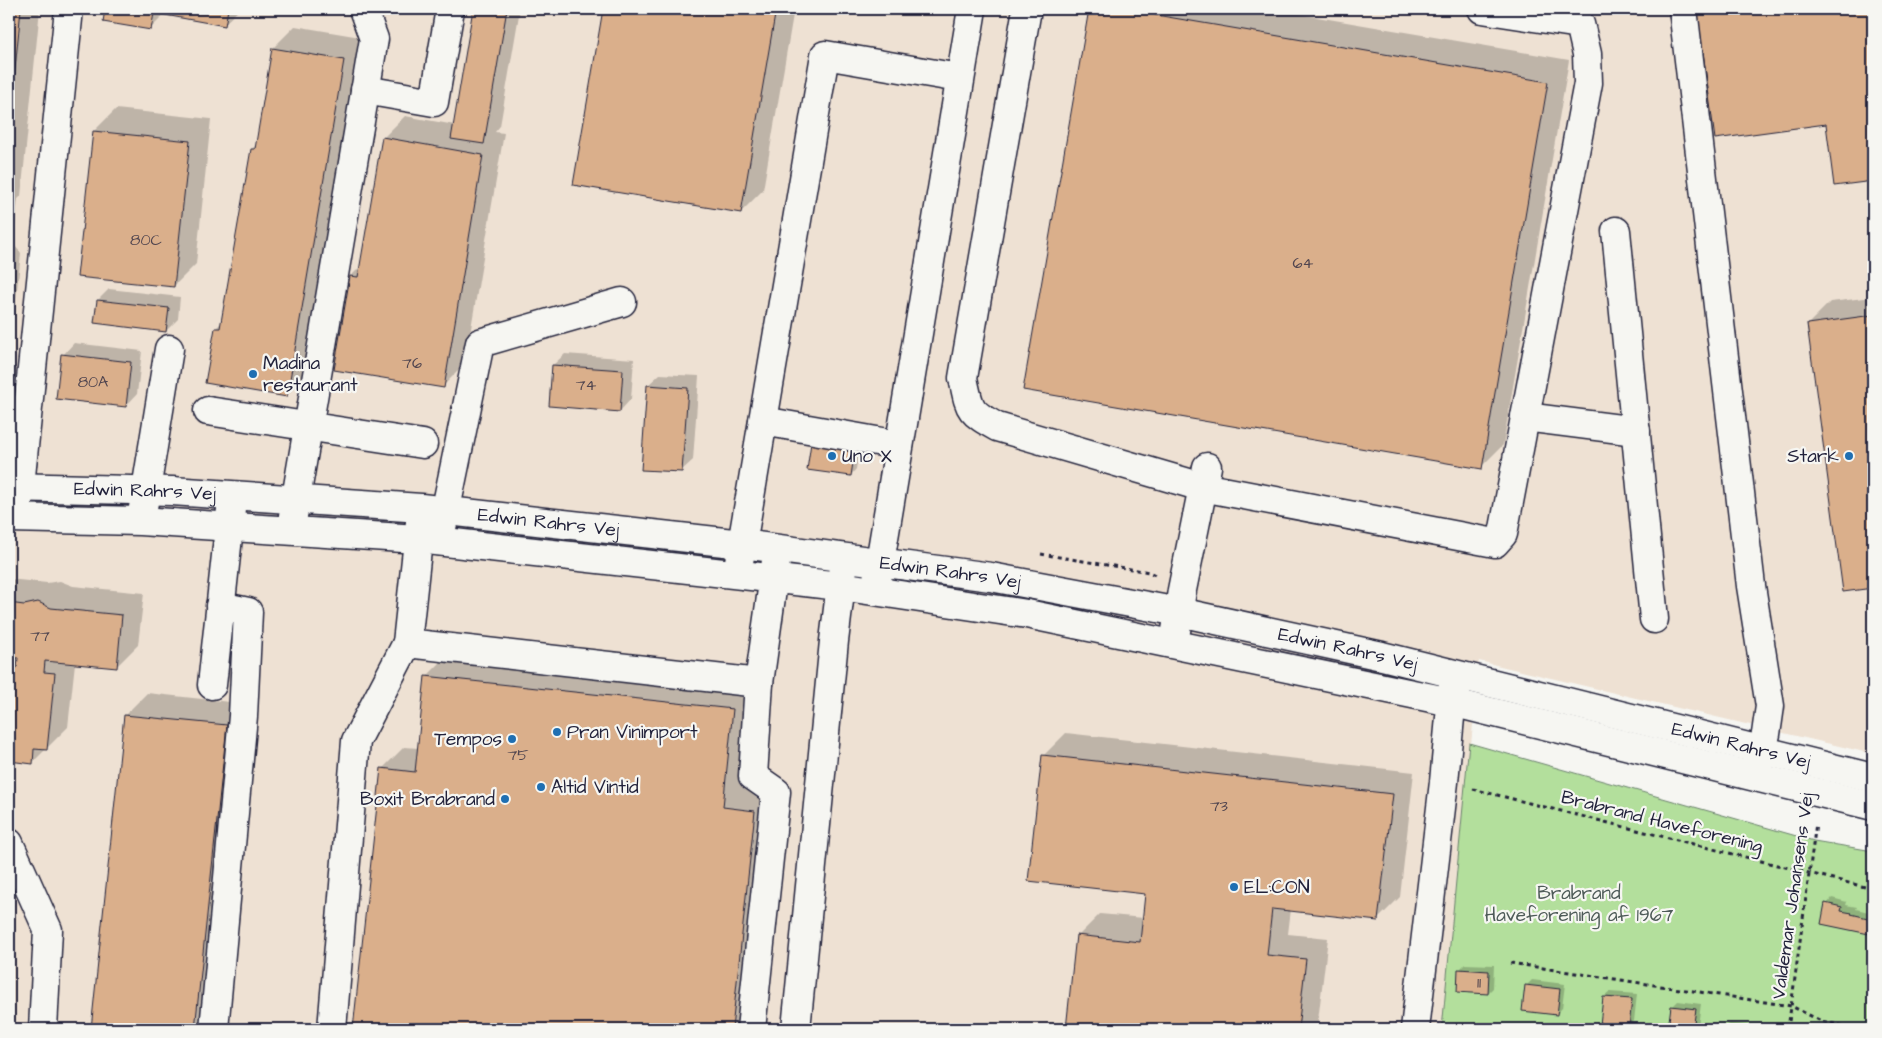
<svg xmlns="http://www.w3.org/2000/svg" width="1882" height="1038" font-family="'Architects Daughter',sans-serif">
<rect width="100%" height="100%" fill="#f6f6f2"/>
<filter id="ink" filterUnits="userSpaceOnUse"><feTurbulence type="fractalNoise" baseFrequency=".02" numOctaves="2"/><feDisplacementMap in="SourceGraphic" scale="10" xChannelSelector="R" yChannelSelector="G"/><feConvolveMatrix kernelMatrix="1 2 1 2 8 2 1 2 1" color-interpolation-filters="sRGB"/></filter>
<g filter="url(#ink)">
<path fill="#eee1d3" d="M9 9H1873V754L1479 661 1444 1029H9Z"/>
<path fill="#b3df9c" stroke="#6a806c" d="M1469 743 1814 841 1873 851V1029H1442Z"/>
<g fill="#0003">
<path d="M9 9H40L21 196 18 199 13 244 21 253 9 366Z"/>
<path d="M106 9H240L224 24 165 14 150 29 104 21Z"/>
<path d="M475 9H520L500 126 495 132 504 133 465 364 443 386 351 276 361 266 383 138 405 116 455 125Z"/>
<path d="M604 9H794L763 190 741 212 574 184Z"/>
<path d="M1090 9H1270L1569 60 1503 445 1481 467 1025 389Z"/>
<path d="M1699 9H1873V180L1835 185 1827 123 1716 138Z"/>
<path d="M295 26 366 38 309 373 287 395 216 328 223 321 252 149 257 144 273 48Z"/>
<path d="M116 109 211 119 196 264 174 286 79 276 94 131Z"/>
<path d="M109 289 180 297 178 319 166 331 98 300Z"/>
<path d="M1873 297V587L1844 591 1808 324 1830 302Z"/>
<path d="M74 343 142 351 137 394 126 406 63 355Z"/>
<path d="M565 354 634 359 631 399 620 411 553 365Z"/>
<path d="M660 374 699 376 693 460 681 471 648 385Z"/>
<path d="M861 437 856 469 851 475 808 469Z"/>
<path d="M9 579 47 583 60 581 73 586 144 593 138 645 116 667 75 663 68 727 32 763 9 760 10 745H9V665L17 657 9 656Z"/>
<path d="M448 655 754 687 744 786 776 789 751 1029H355L382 769 404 747 419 748 426 677Z"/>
<path d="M147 693 248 704 214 1029H92L125 715Z"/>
<path d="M1066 733 1414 772 1400 897 1378 919 1291 909 1288 934 1328 938 1317 1029H1067L1078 936 1100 914 1144 918 1146 893 1044 755Z"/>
<path d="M1832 898 1847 902 1846 905 1857 907 1856 909 1873 913V928L1868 933 1827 904Z"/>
<path d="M1465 964 1494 965 1493 988 1488 993 1459 970Z"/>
<path d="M1532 980 1565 984 1562 1008 1557 1014 1526 986Z"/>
<path d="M1610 992 1637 994 1634 1021 1629 1027 1604 997Z"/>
<path d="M1678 1001 1701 1004 1698 1026 1695 1029H1670L1672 1007Z"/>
<path d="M1729 1023 1758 1026 1757 1029H1723Z"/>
</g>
<g fill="#daaf8b" stroke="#22223b">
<path d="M9 9H21L9 129Z"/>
<path d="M105 9H228L225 26 154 13 151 30 103 22Z"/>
<path d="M473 9H507L484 144 451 139Z"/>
<path d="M603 9H776L741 213 573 185Z"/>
<path d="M1089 9H1121L1548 82 1482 469 1023 390Z"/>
<path d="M1697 9H1873V181L1834 186 1826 124 1715 139Z"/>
<path d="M272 48 344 60 287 397 205 383 215 328H220L251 149H255Z"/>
<path d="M93 131 190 141 174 287 77 277Z"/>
<path d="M382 137 483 155 444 388 334 370 350 276 358 277Z"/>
<path d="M97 300 169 308 166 332 94 323Z"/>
<path d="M1873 315V588L1843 592 1807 324Z"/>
<path d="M61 354 131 362 126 407 56 399Z"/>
<path d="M552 365 623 370 620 412 549 406Z"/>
<path d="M647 385 688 388 682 472 641 470Z"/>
<path d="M812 436 856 442 851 476 807 470Z"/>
<path d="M38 602 51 608 122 615 117 668 45 661 44 672 55 673 47 750 34 749 33 764 9 761V668H17L18 658 9 657V603L24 605Z"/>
<path d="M425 676 733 709 723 807 755 811 732 1029H353L381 768 415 772Z"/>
<path d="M124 715 227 725 195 1029H91Z"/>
<path d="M1042 755 1393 794 1378 921 1272 909 1267 955 1306 959 1298 1029H1066L1076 935 1140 942 1145 894 1028 881Z"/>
<path d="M1825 903 1842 907 1841 911 1852 913 1851 914 1872 919 1869 934 1821 924Z"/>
<path d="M1458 969 1489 971 1488 994 1457 992Z"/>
<path d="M1525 985 1560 989 1557 1015 1522 1011Z"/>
<path d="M1603 997 1632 999 1629 1028 1600 1025Z"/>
<path d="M1671 1006 1696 1009 1693 1029H1668Z"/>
</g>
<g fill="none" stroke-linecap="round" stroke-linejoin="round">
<defs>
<g id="minor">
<path d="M1027 9 963 378C970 410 968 411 997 427L1202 487 1495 543 1503 534 1588 83 1587 54 1580 24 1482 9"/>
<path d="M1683 9 1751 586 1770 706 1766 734 1757 767"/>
<path d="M365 90 434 102 450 9"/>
<path d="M1616 231 1654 619"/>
<path d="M208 411 423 444"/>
<path d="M1525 417 1636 431"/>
<path d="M763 421 899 445"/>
<path id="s1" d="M9 487 172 491 421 508 742 544 991 577 1179 612 1382 656 1873 778"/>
<path d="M18 505 69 9"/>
<path d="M143 508 169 349"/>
<path d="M293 516 374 39 363 9"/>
<path d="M9 518 140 521 418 539 840 586 1027 614 1451 702 1873 806"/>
<path d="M420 522 407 643 759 683 776 561"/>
<path d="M442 528 480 343 622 302"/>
<path d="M739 562 825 55 959 78"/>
<path d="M877 580 972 9"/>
<path d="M1176 631 1182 590 1207 467"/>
<path d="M212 685 231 509"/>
<path d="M9 843 48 930 43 1029"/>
<path d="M214 1029 243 716 248 612 220 606"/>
<path d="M332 1029 356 741 407 643"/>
<path d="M751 1029 776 792 753 776 759 683"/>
<path d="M796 1029 834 641 843 568"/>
<path d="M1415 1029 1444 782 1453 685"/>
</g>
</defs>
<use href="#minor" stroke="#22223b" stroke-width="31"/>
<g stroke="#22223b" stroke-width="3" stroke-dasharray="4 4" stroke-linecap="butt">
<path d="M1041 554 1149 572 1155 575"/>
<path d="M1473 789 1873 889"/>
<path d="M1510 963 1791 1006 1821 1021 1858 1029"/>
<path d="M1788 1029 1816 823"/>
</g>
<use href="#minor" stroke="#f6f6f2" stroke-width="28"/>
</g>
</g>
<g fill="#1f6fb2" stroke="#f6f6f2" stroke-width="2">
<circle cx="253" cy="374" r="5"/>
<circle cx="832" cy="456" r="5"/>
<circle cx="1849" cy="456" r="5"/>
<circle cx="557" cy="732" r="5"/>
<circle cx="512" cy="739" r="5"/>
<circle cx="541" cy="787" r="5"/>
<circle cx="505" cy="799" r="5"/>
<circle cx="1234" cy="887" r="5"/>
</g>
<g text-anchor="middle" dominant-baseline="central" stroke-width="4.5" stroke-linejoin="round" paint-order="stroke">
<g font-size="16" fill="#50454f">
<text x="146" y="240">80C</text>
<text x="1303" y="263">64</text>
<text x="412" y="363">76</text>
<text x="93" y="382">80A</text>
<text x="586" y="385">74</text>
<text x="40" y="636">77</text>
<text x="518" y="755">75</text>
<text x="1219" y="806">73</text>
<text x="1479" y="983">11</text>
</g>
<g font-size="19" fill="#22223b" stroke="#f6f6f2" text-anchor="start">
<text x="263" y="363">Madina<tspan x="263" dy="22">restaurant</tspan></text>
<text x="842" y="456">Uno X</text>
<text x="1839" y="456" text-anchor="end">Stark</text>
<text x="567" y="732">Pran Vinimport</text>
<text x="502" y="739" text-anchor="end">Tempos</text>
<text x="551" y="787">Altid Vintid</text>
<text x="495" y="799" text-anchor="end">Boxit Brabrand</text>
<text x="1244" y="887">EL:CON</text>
</g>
<g font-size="19" fill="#22223b" stroke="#f6f6f2">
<text stroke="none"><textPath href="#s1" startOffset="136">Edwin Rahrs Vej</textPath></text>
<text stroke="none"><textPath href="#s1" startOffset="541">Edwin Rahrs Vej</textPath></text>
<text stroke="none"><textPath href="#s1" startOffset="946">Edwin Rahrs Vej</textPath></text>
<text stroke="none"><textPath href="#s1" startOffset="1351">Edwin Rahrs Vej</textPath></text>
<text stroke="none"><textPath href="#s1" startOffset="1756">Edwin Rahrs Vej</textPath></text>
<text transform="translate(1662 822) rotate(14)">Brabrand Haveforening</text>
<text transform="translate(1793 896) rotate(-82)">Valdemar Johansens Vej</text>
</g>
<g font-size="19" fill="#4e5b58" stroke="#f6f6f2">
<text x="1579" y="893">Brabrand<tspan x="1579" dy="22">Haveforening af 1967</tspan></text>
</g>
</g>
<rect width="1882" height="1038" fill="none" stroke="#f6f6f2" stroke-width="30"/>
<rect x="15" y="15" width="1852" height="1008" fill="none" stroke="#22223b" stroke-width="2" filter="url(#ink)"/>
</svg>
